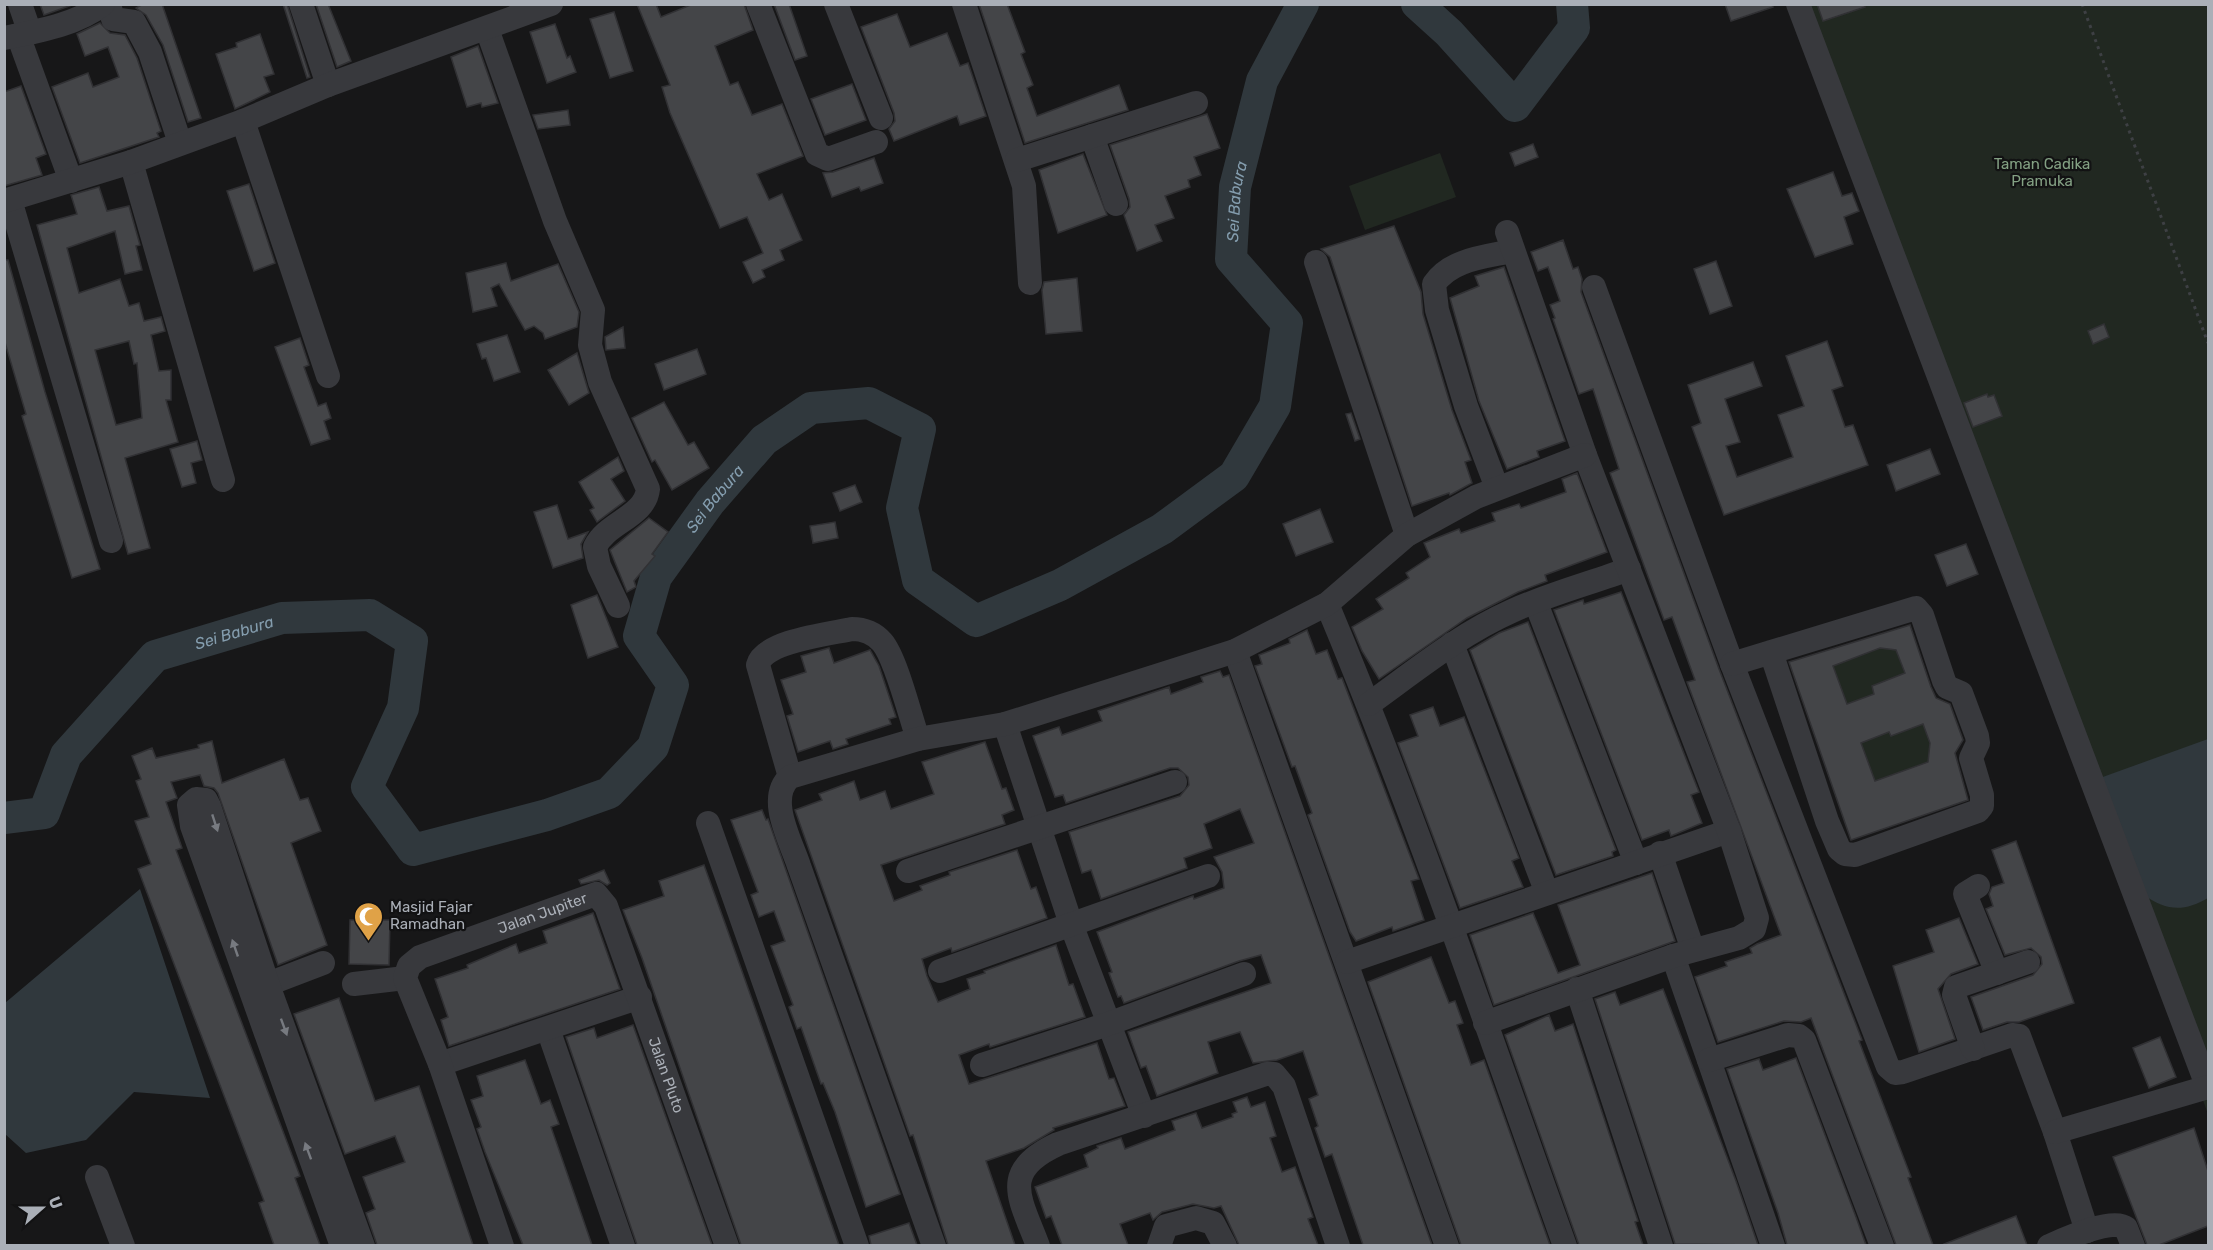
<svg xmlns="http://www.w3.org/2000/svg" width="2213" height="1250" font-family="Rubik,sans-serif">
<rect width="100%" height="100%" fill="#171718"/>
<g fill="#212821">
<path d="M1804 5H2208V1114Z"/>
<path d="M1440 153 1456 197 1365 230 1349 186Z"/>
<path d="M1880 648 1896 650 1911 690 1890 679 1872 686 1874 694 1851 715 1833 666Z"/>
<path d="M1918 710 1930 743 1928 762 1875 781 1856 729 1879 736 1889 732 1891 736Z"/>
</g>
<g fill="#30383d">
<path d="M2208 739V898C2184 912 2166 911 2144 895L2100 778Z"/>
<path d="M140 889 210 1098 134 1092 86 1140 26 1153 5 1134V1003Z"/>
</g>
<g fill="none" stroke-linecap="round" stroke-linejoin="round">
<g stroke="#30383d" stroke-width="32">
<path d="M1417 4 1449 33 1515 106 1574 28 1572 4"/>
<path id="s1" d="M4 818 44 813 66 755 155 656 282 618 370 615 412 641 403 708 367 787 413 850 547 815 609 793 653 747 673 685 639 636 656 577 710 502 764 440 811 408 869 403 920 429 902 508 918 580 976 621 1060 585 1162 529 1234 476 1275 406 1287 323 1231 259 1235 187 1262 81 1303 4"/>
</g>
</g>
<g fill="#444548" stroke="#313134" stroke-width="1.5" fill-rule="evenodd">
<path d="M40 4H72V5L44 15Z"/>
<path d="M143 4H162L201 118 188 122 163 45 146 15 136 8Z"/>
<path d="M283 4H287L310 77 307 78Z"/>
<path d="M316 4H328L351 61 337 67Z"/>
<path d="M637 4H656L661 17 693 4H744L753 30 715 46 730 85 738 82 752 115 782 104 803 156 757 174 769 200 782 194 802 240 780 250 784 260 762 270 765 277 753 283 743 262 763 253 747 217 720 228 670 113 662 87 670 85Z"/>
<path d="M774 4H789L807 56 795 60Z"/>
<path d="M979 4H1007L1025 52 1021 54 1033 85 1027 88 1037 116 1119 85 1128 110 1025 143Z"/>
<path d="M1725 4H1772L1773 7 1731 21Z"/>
<path d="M1817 4H1864L1865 7 1823 21Z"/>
<path d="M614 12 633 71 610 78 590 19Z"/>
<path d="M897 14 910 47 947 33 960 66 968 63 986 116 960 125 957 116 894 141 889 129 895 121 894 113 861 27Z"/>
<path d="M100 23 110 33 125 35 137 58 161 131 157 133 159 137 80 163 52 87 88 73 93 87 119 77 108 47 85 56 77 34Z"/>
<path d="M555 24 567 58 570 56 576 72 547 83 530 32Z"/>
<path d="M260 34 274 74 264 77 270 92 235 109 216 54 237 47 236 43Z"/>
<path d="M478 46 498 103 482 107 481 103 467 107 451 57Z"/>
<path d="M852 84 866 120 825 135 811 99Z"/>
<path d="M21 86 46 154 36 158 42 175 4 186V92Z"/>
<path d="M568 110 570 125 538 129 533 115Z"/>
<path d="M1207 114 1220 148 1194 157 1201 175 1188 180 1190 187 1165 196 1174 218 1155 225 1162 241 1137 251 1124 215 1130 207 1129 199 1110 145Z"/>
<path d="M1533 144 1538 157 1515 166 1510 153Z"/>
<path d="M1083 154 1107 215 1058 233 1039 170Z"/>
<path d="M874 158 883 183 861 191 859 187 832 197 823 173 833 172Z"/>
<path d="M1833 172 1842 196 1852 193 1859 211 1844 217 1853 244 1815 257 1787 189Z"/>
<path d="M249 184 275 263 254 271 227 191Z"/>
<path d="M99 187 107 211 129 206 140 245 136 246 142 270 125 274 115 231 67 248 79 293 120 279 129 306 139 303 144 321 161 317 165 331 151 335 159 371 171 370V400H166L178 442 125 458 150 548 128 554 37 225 77 214 71 195ZM129 341 134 364 137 363 142 418 116 425 95 350Z"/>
<path d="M1394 226 1421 292 1423 314 1452 410 1471 460 1465 462 1472 483 1450 495 1449 493 1412 506 1330 257 1321 249Z"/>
<path d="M1563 240 1573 269 1578 267 1582 279 1581 292 1719 669 1862 1040 1859 1041 1911 1177 1908 1178 1933 1245H1896L1811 1018 1801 1022 1784 1021 1718 1042 1695 977 1727 966 1725 962 1752 953 1750 948 1757 944 1781 935 1687 682 1695 680 1672 617 1664 620 1610 473 1619 469 1593 389 1579 394 1553 319 1555 318 1550 305 1560 301 1548 267 1538 271 1531 252Z"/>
<path d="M4 260H8L45 392 100 569 72 578 22 416 26 414 4 339Z"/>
<path d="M1716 261 1732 306 1710 314 1694 269Z"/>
<path d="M506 263 511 281 558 264 579 312 577 327 545 339 543 333 534 326 525 330 499 284 491 288 497 306 473 312 466 273Z"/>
<path d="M1504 267 1565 441 1537 451 1539 457 1507 469 1479 401 1450 298 1479 286 1475 276Z"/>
<path d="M1077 278 1082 331 1046 334 1042 290 1044 282Z"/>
<path d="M2104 324 2109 337 2093 344 2088 331Z"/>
<path d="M623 327 625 348 606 350 605 337Z"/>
<path d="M507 335 520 372 494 381 486 358 482 359 477 344Z"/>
<path d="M300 338 309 365 304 367 318 406 326 403 331 418 324 421 330 439 311 445 275 347Z"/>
<path d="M1827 341 1843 386 1832 390 1845 427 1853 425 1868 465 1724 515 1692 427 1701 423 1688 385 1753 362 1762 386 1725 399 1740 442 1726 446 1737 477 1793 457 1778 415 1804 406 1786 356Z"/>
<path d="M697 349 706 374 664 390 655 364Z"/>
<path d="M577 353 589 393 569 405 548 370Z"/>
<path d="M1987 394 1988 397 1994 395 2002 416 1973 427 1964 403Z"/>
<path d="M664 402 688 445 694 442 709 468 672 490 655 460 652 462 632 418Z"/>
<path d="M1351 413 1360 439 1355 441 1346 414Z"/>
<path d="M197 441 202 460 191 463 196 483 182 487 170 449Z"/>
<path d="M1930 449 1940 474 1896 491 1887 465Z"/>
<path d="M618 457 624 471 611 479 625 501 597 522 590 510 594 508 579 482Z"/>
<path d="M1577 473 1607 552 1545 575 1547 581 1518 592 1467 618 1379 679 1362 651 1352 627 1383 609 1376 599 1409 578 1406 573 1430 557 1424 543 1459 529 1461 533 1495 521 1492 513 1519 504 1521 508 1566 492 1562 479Z"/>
<path d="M855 485 862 502 840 511 833 493Z"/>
<path d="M557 505 568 539 588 532 581 544 583 558 553 568 534 512Z"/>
<path d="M1320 509 1333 542 1296 556 1283 524Z"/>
<path d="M649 518 668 532 652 554 655 556 634 581 636 587 627 592 610 550Z"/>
<path d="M835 522 838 538 813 543 810 526Z"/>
<path d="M1966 544 1978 574 1947 586 1935 555Z"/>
<path d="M1621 592 1699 792 1691 795 1702 823 1671 836 1669 830 1642 840 1554 610 1583 600 1584 604Z"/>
<path d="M597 595 618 647 588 658 571 605Z"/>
<path d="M1528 622 1616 850 1612 852 1613 856 1556 875 1470 650 1499 633Z"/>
<path d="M1910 625 1931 687 1936 698 1950 704 1963 740 1955 753 1968 800 1851 840 1789 662ZM1880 648 1896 650 1905 673 1872 686 1874 694 1847 704 1833 666ZM1923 724 1930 743 1928 762 1875 781 1861 743 1889 732 1891 736Z"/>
<path d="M1307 630 1316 654 1327 650 1338 679 1342 678 1419 879 1411 881 1424 920 1393 931 1392 927 1356 941 1350 932 1308 815 1312 813 1295 766 1292 767 1255 666 1262 664 1259 655 1290 643 1289 639Z"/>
<path d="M829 648 834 663 870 650 879 666 896 717 889 719 891 724 846 739 848 744 833 749 830 741 798 752 787 716 793 714 781 680 806 672 801 656Z"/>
<path d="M1220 671 1223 677 1229 675 1432 1245H1363L1332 1154 1325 1157 1315 1128 1318 1126 1309 1099 1318 1095 1303 1051 1277 1060 1253 1063 1240 1032 1208 1042 1218 1073 1157 1096 1146 1066 1141 1068 1133 1046 1128 1032 1271 983 1261 955 1239 961 1124 1003 1121 996 1118 997 1109 973 1112 972 1097 932 1193 896 1194 899 1224 888 1222 872 1214 857 1254 843 1240 809 1204 824 1212 848 1184 858 1187 868 1101 899 1091 870 1082 873 1069 832 1180 796 1189 785 1188 777 1178 768H1170L1066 803 1063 795 1055 797 1033 736 1059 727 1062 735 1102 721 1098 711 1169 687 1171 694 1203 682 1201 677Z"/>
<path d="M1433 707 1440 726 1464 717 1519 858 1512 861 1523 887 1460 908 1398 743 1418 736 1410 715Z"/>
<path d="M212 741 222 783 284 759 300 800 308 798 321 831 291 843 327 945 278 965 218 793 214 788 204 786 200 775 171 782 177 798 166 802 182 848 176 850 300 1176 295 1178 320 1245H274L259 1203 264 1201 138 869 151 864 135 821 149 817 136 781 141 779 132 756 152 748 156 758 199 748 198 745Z"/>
<path d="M985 742 1002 789 1006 788 1014 810 1002 815 1005 824 881 865 894 901 922 890 920 886 950 875 949 872 1017 850 1031 889 1036 887 1047 918 952 952 951 948 922 959 927 976 938 1002 970 989 967 979 985 973 984 971 1056 945 1069 985 1073 984 1085 1017 990 1047 989 1044 959 1055 969 1084 1097 1043 1109 1079 1114 1078 1125 1106 1053 1128 1054 1130 1024 1148 986 1161 1015 1245H948L913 1135 910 1136 795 810 822 800 819 794 854 781 860 800 885 791 891 809 934 794 922 762Z"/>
<path d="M762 810 766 820 768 819 900 1194 866 1207 835 1112 823 1083 821 1084 801 1027 797 1029 789 1007 793 1005 771 946 785 941 774 911 759 917 751 895 758 892 731 820Z"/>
<path d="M2016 841 2074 1003 2019 1022H2007L1983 1030 1971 997 2033 975 2042 964 2041 957 2031 948 2005 955 1986 909 1993 906 1989 894 1992 887 2004 883 1992 850Z"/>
<path d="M704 865 726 926 839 1245H741L642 958 623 910 664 896 659 881Z"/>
<path d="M604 870 610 883 607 885 599 880 581 884 579 880Z"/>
<path d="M1652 873 1675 941 1494 1005 1470 935 1533 913 1558 973 1580 965 1558 905Z"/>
<path d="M593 913 620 989 449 1046 441 1020 448 1017 435 979 468 968 467 965 516 944 519 953 547 943 543 931Z"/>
<path d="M1959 918 1978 964 1951 974 1938 989 1955 1039 1919 1052 1893 966 1934 952 1926 930Z"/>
<path d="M350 920H390L389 965 349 964Z"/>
<path d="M1431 957 1449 1003 1455 1001 1463 1023 1457 1025 1471 1065 1484 1060 1550 1245H1461L1368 982Z"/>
<path d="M1663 989 1736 1181 1758 1245 1675 1244 1595 999 1615 992 1620 1005Z"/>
<path d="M339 998 375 1101 419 1086 473 1245H377L366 1213 375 1209 363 1177 405 1162 395 1136 345 1154 294 1014Z"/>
<path d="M1549 1015 1555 1031 1573 1024 1638 1221 1635 1222 1643 1245H1579L1505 1035Z"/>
<path d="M633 1025 712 1245H637L566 1037 594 1028 597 1038Z"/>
<path d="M2160 1037 2176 1077 2149 1088 2133 1048Z"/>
<path d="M1796 1058 1856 1217 1866 1245H1787L1778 1213 1727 1069 1759 1059 1763 1070Z"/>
<path d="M525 1060 541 1104 550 1100 559 1124 551 1127 592 1245H523L485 1152 477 1129 481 1127 471 1100 483 1096 477 1076Z"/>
<path d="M1247 1097 1251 1107 1265 1102 1276 1136 1270 1138 1282 1172 1295 1167 1313 1217 1308 1219 1318 1245H1239L1221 1206 1214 1208 1193 1204 1162 1212 1153 1220 1150 1213 1120 1224 1128 1245H1062L1051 1216 1046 1218 1035 1187 1088 1167 1084 1155 1098 1148 1097 1146 1121 1138 1125 1149 1175 1130 1172 1121 1196 1113 1202 1128 1233 1117 1232 1114 1237 1112 1233 1102Z"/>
<path d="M2194 1128 2208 1171V1226L2159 1245H2147L2113 1157Z"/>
<path d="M2016 1216 2027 1245H1945L1944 1244Z"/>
<path d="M909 1223 917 1245H871L869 1236Z"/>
</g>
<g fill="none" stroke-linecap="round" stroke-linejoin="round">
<path stroke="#3e4044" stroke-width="3" stroke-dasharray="3 4.5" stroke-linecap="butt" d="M2082 4 2208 343"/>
<g stroke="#38393d" stroke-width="24">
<path d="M20 4 30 33"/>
<path d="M109 4 113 19 134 22 150 52 180 143"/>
<path d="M301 4 328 85"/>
<path d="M758 4 817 154 828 159 876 142"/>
<path d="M836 4 881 118"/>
<path d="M964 4 1024 186 1030 283"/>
<path d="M1798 4 2208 1088"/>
<path d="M487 29 555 221 593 310 590 345 600 382 648 489C645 517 607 522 595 547L599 566 618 606"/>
<path d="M18 35 71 181"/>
<path d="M4 38C38 31 76 25 103 4"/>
<path d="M243 121 328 376"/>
<path d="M1092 136 1116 204"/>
<path d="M1017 160 1196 103"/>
<path d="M131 162 223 480"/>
<path d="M10 200 111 541"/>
<path d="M4 201 131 162 243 121 328 85 551 4"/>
<path d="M1316 262 1407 535"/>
<path d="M1594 287 1732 664 1888 1067 1895 1073 1903 1072 2012 1035 2019 1036 2055 1132 2087 1231"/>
<path d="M1497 488 1466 406 1437 310 1434 284C1451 259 1485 257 1512 251"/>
<path d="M1536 603 1636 863"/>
<path d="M1327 604C1415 814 1488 1031 1565 1246"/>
<path d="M1452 644 1547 893"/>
<path d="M1235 651 1447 1246"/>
<path d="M1732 664 1916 608 1922 615 1944 681 1947 687 1961 693 1977 736 1978 743 1971 758 1982 795V806L1978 811 1855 855 1845 854 1839 849 1827 821 1771 652"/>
<path d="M1369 704C1415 671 1460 634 1512 611 1549 594 1591 583 1629 569"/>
<path d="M1005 724 1071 924 1144 1116"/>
<path d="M790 777 758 665C764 641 829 634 852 629 863 629 874 633 882 642 896 658 910 716 918 739"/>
<path d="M708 823 857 1246"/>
<path d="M1660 853 1693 950"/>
<path d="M908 871 1175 782"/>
<path d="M1978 886 1965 894 1997 973"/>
<path d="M1673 956 1773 1246"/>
<path d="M1347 962 1729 831"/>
<path d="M940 971 1208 876"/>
<path d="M354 984 405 978"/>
<path d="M255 989 323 963"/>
<path d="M1577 989 1661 1246"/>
<path d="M1485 1023 1673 956 1739 938 1754 929 1757 918 1729 831 1585 455 1507 232"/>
<path d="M548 1029 623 1246"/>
<path d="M1973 1049 1954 995 1956 987 2028 962"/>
<path d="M1709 1060 1788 1035 1799 1036 1804 1040 1882 1246"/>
<path d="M440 1064 640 997"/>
<path d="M982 1065 1108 1024 1244 974"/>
<path d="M2055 1132 2208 1087"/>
<path d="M97 1177 123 1246"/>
<path d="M342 1246 192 826 189 805 196 799 206 800 209 806 268 985 363 1246"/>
<path id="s2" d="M502 1246 440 1064 405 978 409 966 420 957 596 894 606 906 727 1246"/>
<path d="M934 1246 799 866C791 841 766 798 790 777L918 739 1005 724 1235 651 1327 604 1407 535 1476 497 1585 455"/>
<path d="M1038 1246C1020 1198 999 1171 1058 1144L1266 1074H1274L1284 1086 1338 1246"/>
<path d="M1159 1246 1166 1226 1196 1218 1213 1223 1225 1246"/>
<path d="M2049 1246C2065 1239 2113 1217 2126 1228L2133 1246"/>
</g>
</g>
<defs><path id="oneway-solid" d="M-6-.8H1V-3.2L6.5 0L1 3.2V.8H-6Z" transform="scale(1.5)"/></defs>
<g fill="#777a80">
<use href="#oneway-solid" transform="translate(215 823) rotate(72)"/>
<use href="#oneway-solid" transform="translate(235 948) rotate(-109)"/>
<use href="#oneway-solid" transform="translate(284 1027) rotate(70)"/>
<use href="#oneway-solid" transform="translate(308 1151) rotate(-110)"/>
</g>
<defs>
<symbol id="mosque-pin" viewBox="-11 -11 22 30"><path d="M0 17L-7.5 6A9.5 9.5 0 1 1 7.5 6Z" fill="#e0a247" stroke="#121213"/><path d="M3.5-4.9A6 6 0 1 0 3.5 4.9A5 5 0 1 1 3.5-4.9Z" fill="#fff"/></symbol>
</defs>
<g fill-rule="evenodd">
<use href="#mosque-pin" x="352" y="900" width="33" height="45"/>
</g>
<g text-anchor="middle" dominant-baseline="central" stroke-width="4.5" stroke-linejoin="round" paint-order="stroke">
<g font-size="15" fill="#83a083" stroke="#121213">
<text x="2042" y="164">Taman Cadika<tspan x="2042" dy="17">Pramuka</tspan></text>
</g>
<g font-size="15" fill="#aaafb7" stroke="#121213" text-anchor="start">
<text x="390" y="907">Masjid Fajar<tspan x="390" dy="17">Ramadhan</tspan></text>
</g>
<g font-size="15" fill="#aaafb7" stroke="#121213">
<text stroke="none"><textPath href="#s2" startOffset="442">Jalan Jupiter</textPath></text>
<text stroke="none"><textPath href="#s2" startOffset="694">Jalan Pluto</textPath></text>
</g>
<g font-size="16" font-style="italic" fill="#849dae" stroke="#121213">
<text stroke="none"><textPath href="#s1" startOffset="2370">Sei Babura</textPath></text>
<text stroke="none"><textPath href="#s1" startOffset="1290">Sei Babura</textPath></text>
<text stroke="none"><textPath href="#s1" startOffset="318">Sei Babura</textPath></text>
</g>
</g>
<rect width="2213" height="1250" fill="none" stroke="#aaafb7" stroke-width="12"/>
<g transform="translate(42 1208) rotate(69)" stroke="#121213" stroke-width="4.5" paint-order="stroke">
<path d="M0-4.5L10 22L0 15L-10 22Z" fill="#aaafb7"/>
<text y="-9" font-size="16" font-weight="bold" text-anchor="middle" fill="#aaafb7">U</text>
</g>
</svg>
